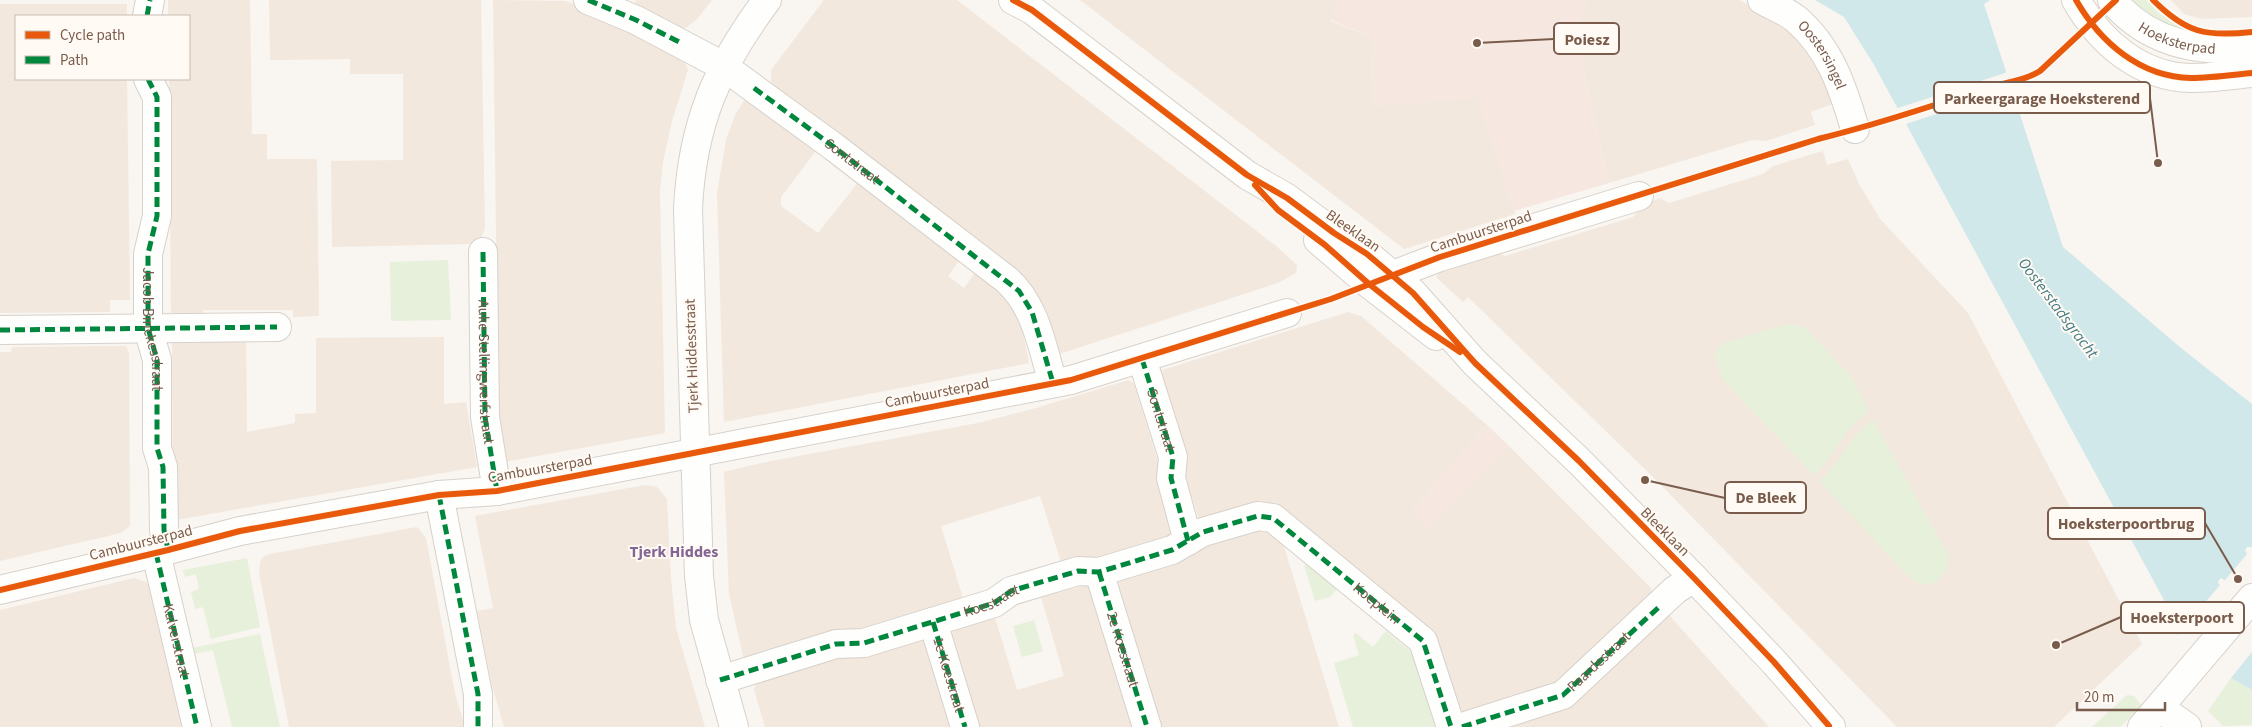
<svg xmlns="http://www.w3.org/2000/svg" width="2252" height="727" font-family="'Source Sans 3',sans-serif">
<rect width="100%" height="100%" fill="#f9f5f0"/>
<g fill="#f2e8de">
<path d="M168 0H250L252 134H267V159H317L319 316 293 317V310H203V313L171 314 169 79H189V16H168Z"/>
<path d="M269 0H481L485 229 480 240 469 244 332 247 331 161 403 160V74H350V59L270 60Z"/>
<path d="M493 0 565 1 582 7 682 56 688 70 672 121 663 162 660 191 665 433 499 463Z"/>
<path d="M636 0H712L697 19 686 28 675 27 633 7Z"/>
<path d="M824 0H957L1275 245 1297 265 1296 273 1278 283 1059 354 1048 316 1038 298 771 87V70Z"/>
<path d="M1080 0H1338L1330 21 1372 37 1373 106 1478 97 1515 214 1404 249Z"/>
<path d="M1586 0H1739L1766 14 1794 37 1812 60 1824 82 1832 104 1811 112 1815 125 1766 141 1752 140 1609 183 1587 87 1576 27Z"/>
<path d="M2171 0H2252V17L2201 19 2184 14Z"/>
<path d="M127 4V16H16V79H127L130 300H110V312L0 313V4Z"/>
<path d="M747 96 818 148 781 197V206L818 233 860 180 961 258 948 276 964 288 977 270 1006 293 1020 318 1029 363 724 422 717 193 726 140 735 115Z"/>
<path d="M1823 151 1827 165 1848 159 1859 184 1880 219 1968 313 2142 644 2054 727H1897L1655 479 1468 297 1463 302 1436 277 1443 268 1496 252 1505 256 1633 217 1641 207 1660 198 1669 203 1763 174 1773 166Z"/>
<path d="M1348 312 1361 316 1487 425 1410 513 1429 528 1508 445 1651 588 1652 599 1562 683 1464 714 1460 712 1437 645 1279 511 1199 520 1153 373Z"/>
<path d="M444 337V404L466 402 477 467 176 520 173 515 172 341 246 340 247 432 295 423V414L316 413V338Z"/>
<path d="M126 346 129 352 130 526 121 533 0 561V352H11L12 347Z"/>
<path d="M1129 380 1134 384 1177 523V527L1171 535 1063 568 1040 496 941 526 963 598 755 661 744 660 729 594 724 472 766 462 978 423 1029 410Z"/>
<path d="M645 485 657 487 667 499 671 579 676 628 705 727H504L492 685 477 611 493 608 475 516Z"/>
<path d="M417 527 426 538 455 694 465 727H289L259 573 260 562 263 557 270 554Z"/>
<path d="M1262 530H1268L1283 543 1339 727H1161L1119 587 1118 578 1128 570Z"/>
<path d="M134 578 146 582 151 588 184 727H0V610Z"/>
<path d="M1091 584 1139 727H973L948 628 993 611 1017 690 1064 676 1041 597Z"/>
<path d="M1670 616 1769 727H1496L1664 618Z"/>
<path d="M910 637 923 639 926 643 951 727H765L754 690 756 684Z"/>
</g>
<g fill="#f6e8e1">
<path d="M1338 0H1586L1576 27 1587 87 1609 183 1514 211 1478 98 1373 106 1372 37 1330 20Z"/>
<path d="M1487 425 1508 445 1429 529 1410 513Z"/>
</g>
<g fill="#e7f0db">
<path d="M2126 0H2146L2158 13 2187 31 2171 30Z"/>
<path d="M448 260 451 320 391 321 390 262Z"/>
<path d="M1784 325H1797L1808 330 1851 377 1869 411 1847 431 1828 460 1814 475 1724 381 1714 358 1718 348 1724 343Z"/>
<path d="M1873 420 1949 556C1949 571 1939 587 1922 584 1917 583 1912 578 1908 576L1820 482C1840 462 1850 436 1873 420Z"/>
<path d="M247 558 260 627 211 639 203 607 195 609 191 592 199 589 196 574 185 577 183 570Z"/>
<path d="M1315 563 1343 582 1330 597 1315 601 1304 565Z"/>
<path d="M1034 620 1043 651 1022 657 1013 626Z"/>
<path d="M1386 631 1415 655 1437 727H1353L1334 663 1359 655 1353 635 1356 633 1373 647Z"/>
<path d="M260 634 280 727H232L213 650 194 654 192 648Z"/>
<path d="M2231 678 2252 690V725L2223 726 2208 711Z"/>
<path d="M2127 695 2134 696 2142 706 2120 727H2092Z"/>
</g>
<g fill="#d0e8ea">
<path d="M1815 0H1990L1984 4 2063 247 2181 348 2252 404V547H2247L2245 551 2252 558V602L2221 578 2218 581 2220 585 2178 635 2164 623 2171 613 1873 63 1844 17Z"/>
<path d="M2252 652V690L2231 678Z"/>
</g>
<g fill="#f9f5f0">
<path d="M2008 72 2014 88 1903 125 1895 109Z"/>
<path d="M2250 547 2252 550H2248L2252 554V605L2222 581V586L2218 583 2220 579 2225 580 2247 554 2246 548Z"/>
</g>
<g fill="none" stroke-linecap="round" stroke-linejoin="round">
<defs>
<g id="street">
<path id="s1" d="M588 0 636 20 723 66 834 147 1007 280C1036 306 1042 347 1053 383"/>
<path id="s2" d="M1762 0C1773 6 1786 11 1796 19 1830 48 1843 88 1855 129"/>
<path d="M147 16 150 0"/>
<path d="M148 79 157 97V216L148 254V328L157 360V448L163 467 164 530 168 550"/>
<path d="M483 252 485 417 497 491"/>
<path d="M1372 283 1440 257 1639 196"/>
<path d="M0 330 277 327"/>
<path id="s3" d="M1142 359 1173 457 1171 478 1188 541"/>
<path d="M439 495 478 694V727"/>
<path d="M156 553 197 727"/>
<path id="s4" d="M1099 572 1147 727"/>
<path d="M0 590 168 550 240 531 439 495 497 491 1071 380 1287 313"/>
<path id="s5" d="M933 622 965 727"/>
<path d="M720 680 836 644 864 643 994 603 1011 591 1078 571 1099 572 1172 550 1203 532 1258 516 1273 518 1423 641 1451 727"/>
<path d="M2160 708 2187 727"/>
<path d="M734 727 704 620 699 576 688 209C692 124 717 67 767 0"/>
<path id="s6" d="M1462 727 1563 695 1675 590 1694 578"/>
</g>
<g id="secondary">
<path d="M1013 0 1032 10 1247 175 1287 198 1334 233 1367 254 1413 293 1475 363 1579 461 1694 578 1774 662 1831 727"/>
<path d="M2076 0C2100 42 2140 77 2191 78 2211 78 2232 75 2252 73"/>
<path id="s7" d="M2112 0C2148 43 2198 53 2252 48"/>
<path d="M1318 240 1369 284 1436 336"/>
<path d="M2142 727 2252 598"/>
</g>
</defs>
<use href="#street" stroke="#d7d1cb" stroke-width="30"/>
<use href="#secondary" stroke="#d9d2cb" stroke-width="30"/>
<use href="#street" stroke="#fefefd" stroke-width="28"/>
<use href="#secondary" stroke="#fefefd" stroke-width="28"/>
<g stroke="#00873e" stroke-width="5" stroke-dasharray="10 5" stroke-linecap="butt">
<path d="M588 0 636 20 683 44"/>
<path d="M147 16 150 0"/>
<path id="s8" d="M148 79 157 97V216L148 254V328L157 360V448L163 467 164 530 168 550"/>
<path d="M754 88 834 147 1019 291 1032 312 1053 383"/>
<path id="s9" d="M483 252 485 417 497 491"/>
<path d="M0 330 277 327"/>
<path d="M1142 359 1173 457 1171 478 1188 541"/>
<path d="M439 495 478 694V727"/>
<path id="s10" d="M156 553 197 727"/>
<path d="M1099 572 1147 727"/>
<path d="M933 622 965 727"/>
<path id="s11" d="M720 680 836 644 864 643 994 603 1011 591 1078 571 1099 572 1172 550 1203 532 1258 516 1273 518 1423 641 1451 727"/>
<path d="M1462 727 1563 695 1659 607"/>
</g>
<defs>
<g id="cycleway">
<path d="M1013 0 1032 10 1247 175 1287 198 1334 233 1367 254 1413 293 1475 363 1579 461 1694 578 1774 662 1829 726"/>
<path d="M2076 0C2100 42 2140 77 2191 78 2211 78 2232 75 2252 73"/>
<path d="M2153 0C2186 33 2206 37 2252 32"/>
<path d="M1255 185 1278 210 1325 245 1369 284 1423 327 1460 352"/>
<path d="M0 590 168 550 240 531 439 495 497 491 1071 380 1331 299 1440 257 1818 139C1875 125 1930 107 1986 88 2004 83 2024 81 2040 71L2116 0"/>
</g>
</defs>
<use href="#cycleway" stroke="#fffaf3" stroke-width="9"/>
<use href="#cycleway" stroke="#e8590c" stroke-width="6"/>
</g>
<g text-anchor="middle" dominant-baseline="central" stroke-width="4" stroke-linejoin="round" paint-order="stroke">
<g font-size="15" fill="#7a5c4d" stroke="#fffaf3">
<text stroke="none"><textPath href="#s7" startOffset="78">Hoeksterpad</textPath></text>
<text stroke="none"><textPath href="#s2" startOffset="84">Oostersingel</textPath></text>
<text stroke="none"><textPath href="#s1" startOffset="311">Sontstraat</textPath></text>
<text transform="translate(1353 231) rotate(35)">Bleeklaan</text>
<text transform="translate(1481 232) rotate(-18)">Cambuursterpad</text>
<text stroke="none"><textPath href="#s8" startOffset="254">Jacob Binckesstraat</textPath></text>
<text transform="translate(692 356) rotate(-92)">Tjerk Hiddesstraat</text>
<text stroke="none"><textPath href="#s9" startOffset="120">Auke Stellingwerfstraat</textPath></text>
<text transform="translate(937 393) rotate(-11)">Cambuursterpad</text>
<text stroke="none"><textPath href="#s3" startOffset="64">Sontstraat</textPath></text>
<text transform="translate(540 469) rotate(-10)">Cambuursterpad</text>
<text transform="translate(1665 532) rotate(45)">Bleeklaan</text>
<text transform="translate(141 543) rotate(-14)">Cambuursterpad</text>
<text stroke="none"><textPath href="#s11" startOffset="284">Koestraat</textPath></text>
<text stroke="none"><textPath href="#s11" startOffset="716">Koeplein</textPath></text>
<text stroke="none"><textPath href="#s10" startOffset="90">Kalverstraat</textPath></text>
<text stroke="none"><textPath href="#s4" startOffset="81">2e Koestraat</textPath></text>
<text stroke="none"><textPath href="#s6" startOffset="155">Paardestraat</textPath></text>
<text stroke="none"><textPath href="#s5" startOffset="55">1e Koestraat</textPath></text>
</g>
<g font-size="16" font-style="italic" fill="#437c86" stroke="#fffaf3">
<text transform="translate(2058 308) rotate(53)">Oosterstadsgracht</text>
</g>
<g font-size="16" font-weight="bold" fill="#846695" stroke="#fffaf3">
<text x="674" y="552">Tjerk Hiddes</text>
</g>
</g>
<path fill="none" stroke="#7a5c4d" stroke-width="2" d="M1477 43L1554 39M2158 163L2150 98M1645 480L1725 498M2238 579L2205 523M2056 645L2121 617"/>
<g fill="#7a5c4d" stroke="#fffaf3" stroke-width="2">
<circle cx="1477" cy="43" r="5"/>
<circle cx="2158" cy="163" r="5"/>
<circle cx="1645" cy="480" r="5"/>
<circle cx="2238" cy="579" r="5"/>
<circle cx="2056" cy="645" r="5"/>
</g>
<g fill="#fffaf3" stroke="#7a5c4d" stroke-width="2">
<rect x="1554" y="23" width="65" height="31" rx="5"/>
<rect x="1934" y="82" width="216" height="31" rx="5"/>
<rect x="1725" y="482" width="81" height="31" rx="5"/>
<rect x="2048" y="508" width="157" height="31" rx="5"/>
<rect x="2121" y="602" width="123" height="31" rx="5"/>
</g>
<g font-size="16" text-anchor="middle" font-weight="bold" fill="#7a5c4d">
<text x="1587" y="45">Poiesz</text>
<text x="2042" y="104">Parkeergarage Hoeksterend</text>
<text x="1766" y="503">De Bleek</text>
<text x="2126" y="529">Hoeksterpoortbrug</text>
<text x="2182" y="623">Hoeksterpoort</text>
</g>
<rect x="15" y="15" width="175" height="65" fill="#fffaf3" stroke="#cabbb1"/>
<rect x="25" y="31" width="25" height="8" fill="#e8590c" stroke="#cabbb1"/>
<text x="60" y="40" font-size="15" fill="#7a5c4d">Cycle path</text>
<rect x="25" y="56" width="25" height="8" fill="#00873e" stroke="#cabbb1"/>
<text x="60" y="65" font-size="15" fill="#7a5c4d">Path</text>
<path d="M2077 702v8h88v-8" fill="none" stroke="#7a5c4d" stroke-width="2.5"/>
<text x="2084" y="702" font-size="15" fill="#7a5c4d" stroke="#fffaf3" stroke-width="4" paint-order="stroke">20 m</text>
</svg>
